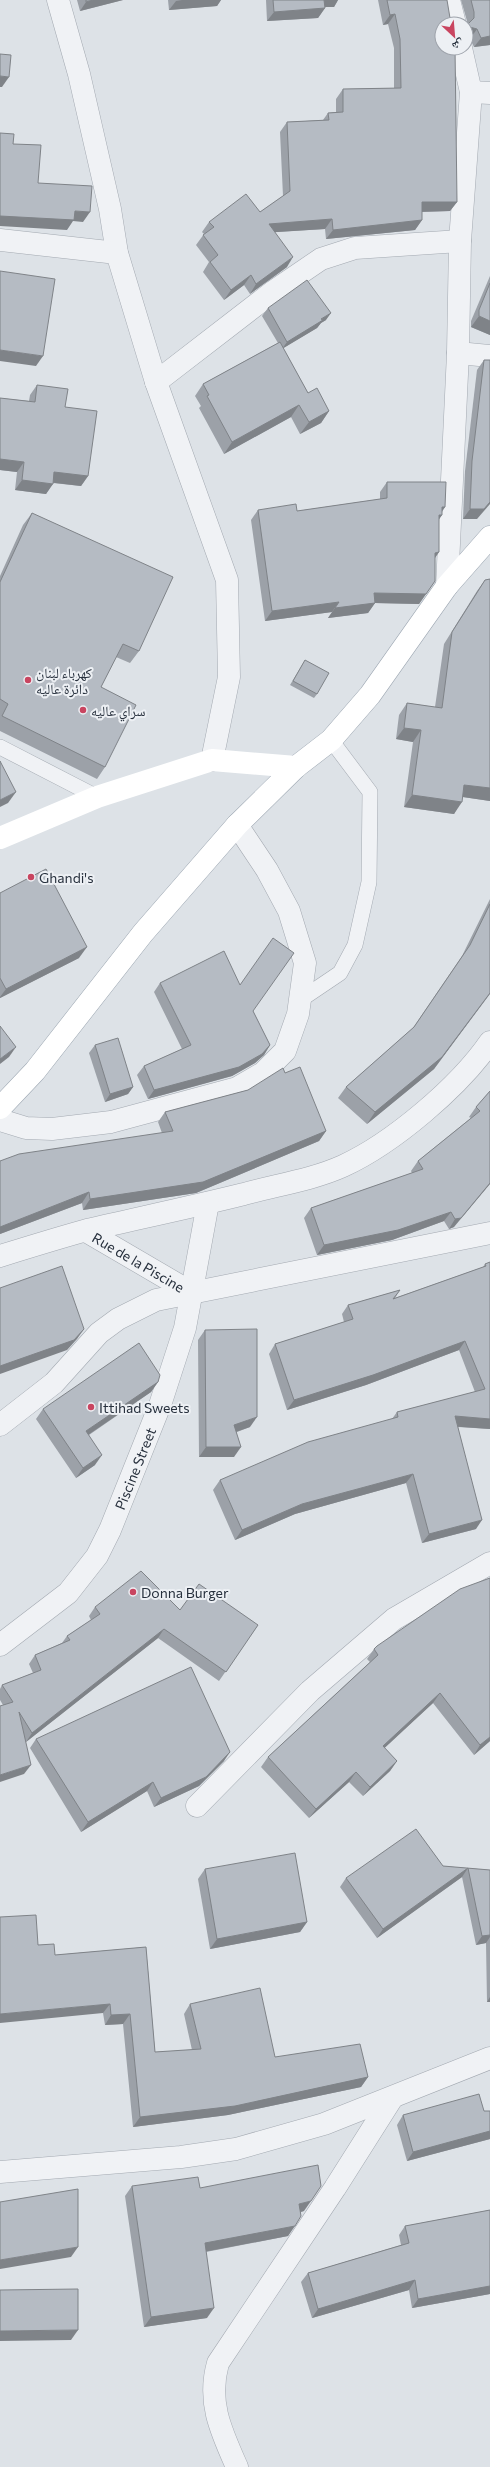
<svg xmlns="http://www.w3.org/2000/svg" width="490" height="2467" font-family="Commissioner,'Noto Naskh Arabic',sans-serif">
<rect width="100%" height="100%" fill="#dde2e7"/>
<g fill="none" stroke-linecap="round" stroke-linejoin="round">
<defs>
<g id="service">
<path d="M0 747 97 797"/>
<path d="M300 1000 340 973 355 945 369 882 370 792 331 740"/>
</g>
<g id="minor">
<path d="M58 0 79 74 110 209 117 253 156 382 227 580 229 677 212 760"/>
<path d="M449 0 455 24"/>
<path d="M471 92 490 93"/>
<path d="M0 240 117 253"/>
<path d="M458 353 490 356"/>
<path d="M156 382 274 291 321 259 355 248 460 241"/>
<path d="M447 586 458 353 460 241 471 92 461 48"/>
<path d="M0 1120 26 1128 52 1129 111 1122 237 1088 263 1073 285 1051 298 1014 305 963 289 911 267 870 237 825"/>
<path d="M0 1425 54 1383 99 1333 118 1319 156 1300 490 1233"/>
<path d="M197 1806 310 1691 394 1619 490 1563"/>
<path d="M0 2172 181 2157 236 2149 324 2124 490 2058"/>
<path d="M237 2467C221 2431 207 2402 218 2363L335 2188 392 2098"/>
</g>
<g id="tertiary">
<path id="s1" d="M86 1231 192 1293"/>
<path d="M0 1256C29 1247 58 1238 87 1230 139 1218 192 1207 244 1194 276 1185 312 1180 343 1166 393 1143 459 1087 490 1042"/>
<path id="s2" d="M0 1645 68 1593 97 1556 110 1530 160 1405 185 1328 208 1203"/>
</g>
<path id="primary" d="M0 1108 35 1071 143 933 237 825 296 767 331 740 370 695 447 586 490 537"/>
</defs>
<use href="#service" stroke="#a3a9b1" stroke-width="16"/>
<use href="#minor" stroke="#a3a9b1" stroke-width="23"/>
<use href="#tertiary" stroke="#a3a9b1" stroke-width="23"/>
<use href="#primary" stroke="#9da7b2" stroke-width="23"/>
<use href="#service" stroke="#f0f2f5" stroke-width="15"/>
<use href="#minor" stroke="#f0f2f5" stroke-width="22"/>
<use href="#tertiary" stroke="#f0f2f5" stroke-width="22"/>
<path stroke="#fff" stroke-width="22" d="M0 838 97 797 212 760 296 767"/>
<use href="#primary" stroke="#fff" stroke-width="22"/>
</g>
<g fill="#9ca1a8">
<path d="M77 0H123L80 11Z"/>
<path d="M168 0H221L217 6 169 10Z"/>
<path d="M266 0H338L334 7H325V8L318 18 267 21Z"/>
<path d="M378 0H447L442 24 457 202 450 211 422 212V220L415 230 326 239 325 229 275 232 287 267 250 294 244 285 224 300 203 272 209 262 196 245 204 234 202 232 209 222 260 212 283 196 280 132 287 122 323 120 328 113 336 112V99L343 89 394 88V48L388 24 383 25Z"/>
<path d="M461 0H490V45L474 47 470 39 466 38V26L467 25V21Z"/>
<path d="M490 276V335L471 327V321Z"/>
<path d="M268 308 326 320 321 323 317 328 283 348 308 393 329 411 321 423 300 434 291 417 224 454 199 408 201 406 195 396 203 384 278 343 262 316Z"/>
<path d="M484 360 477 519H463L465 471 477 370Z"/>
<path d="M37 385 65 407 88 476 81 486 53 483 46 494 15 490 17 472 0 470V398L29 401 30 395Z"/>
<path d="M387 482 445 507 442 512V515L439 519V552L435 558V581L419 604 375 603 368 613 328 618 332 612 265 621 251 520 258 510 297 511 380 499V492Z"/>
<path d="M32 513 139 651 130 663 116 657 101 687 105 767 97 779 0 731V576L23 525Z"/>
<path d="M490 579V801L463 797 454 814 404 807 413 742 396 739 399 715 407 703 435 707 444 644 477 591 485 580Z"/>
<path d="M305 660 317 694 314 698 290 685Z"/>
<path d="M0 893 79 958 0 998Z"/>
<path d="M490 899V994L434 1069 367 1124 338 1098 346 1087 413 1028 462 956Z"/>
<path d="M160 983 253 1011 270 1045 264 1055 255 1063 232 1076 148 1099 137 1075 144 1066 182 1049 154 992Z"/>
<path d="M95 1045 133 1087 128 1094 105 1102 89 1053Z"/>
<path d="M285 1073 326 1131 319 1141 196 1193 83 1210 82 1203 0 1234V1161L162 1133 158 1122 165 1112 248 1090Z"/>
<path d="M490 1091 454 1227 449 1229 444 1221 392 1240 317 1255 304 1218 311 1208 412 1173 411 1171 418 1161 471 1118 469 1117 476 1107Z"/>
<path d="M490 1262V1429L458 1427 476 1529 422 1543 406 1483 295 1514 235 1540 213 1490 220 1480 392 1419 397 1412 475 1392 459 1350 366 1385 287 1410 269 1354 275 1344 344 1322 342 1314 348 1305 400 1290 395 1298 483 1267 485 1264Z"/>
<path d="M205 1330 250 1427 237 1432 234 1457H199L198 1340Z"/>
<path d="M158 1382 151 1392 89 1435 95 1465 76 1478 36 1419 43 1409Z"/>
<path d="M490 1578V1741L474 1755 433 1703 384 1748 397 1761 390 1771 363 1796 349 1782 309 1818 261 1767 268 1757 370 1662 367 1659 374 1649Z"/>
<path d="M95 1607 180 1610 258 1625 219 1681 158 1638 26 1742 24 1774 3 1705 0 1700V1689L2 1685 33 1673 29 1664 35 1655 62 1643 67 1636 91 1620 89 1616Z"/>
<path d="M36 1739 224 1761 199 1786 154 1807 147 1791 81 1832 30 1748Z"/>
<path d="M443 1866 490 1870V2002H487L486 1943 476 1945 462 1877 377 1938 340 1887 346 1878Z"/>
<path d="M205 1869 307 1922 300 1932 210 1949 198 1879Z"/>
<path d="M38 1945 55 1955 146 1947 155 2052 192 2050 184 2014 190 2004 275 2057 368 2077 361 2087 228 2115 133 2127 123 2024 105 2025 103 2013Z"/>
<path d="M490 2111V2139L407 2161 397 2125 403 2115Z"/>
<path d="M132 2186 200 2188 304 2211 301 2212 288 2236 206 2252 207 2318 144 2327 125 2196Z"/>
<path d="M490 2210V2294L412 2308 409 2290 312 2318 301 2282 308 2273 401 2245 399 2235 405 2226Z"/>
</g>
<g fill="#7f8388">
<path d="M93 0H123L80 11 86 2Z"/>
<path d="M182 0H221L217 6 169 10 176 1Z"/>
<path d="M322 0H338L334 7H317Z"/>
<path d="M325 8 318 18 267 21 274 12Z"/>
<path d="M395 14 388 24 383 25 390 15Z"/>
<path d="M466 26 477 29 470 39 466 38Z"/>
<path d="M490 36V45L474 47 481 38Z"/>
<path d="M0 76 9 77 2 87H0Z"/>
<path d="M422 202H457L450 211 415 212Z"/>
<path d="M75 211 90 212 83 222 73 221 67 230 0 226V216Z"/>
<path d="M332 219 325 229 262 233 269 224Z"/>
<path d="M422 220 415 230 326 239 333 230Z"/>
<path d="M293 257 287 267 250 294 256 284Z"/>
<path d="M251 275 244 285 224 300 231 290Z"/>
<path d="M331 313 326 320 321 323 317 328 282 349 287 342 321 319Z"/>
<path d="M479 316 490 321V335L471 327Z"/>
<path d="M0 350 43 356 36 366 0 361Z"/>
<path d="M299 405 291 417 224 454 232 442Z"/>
<path d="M329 411 321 423 300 434 309 422Z"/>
<path d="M0 459 24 462 17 472 0 470Z"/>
<path d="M54 472 88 476 81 486 47 482Z"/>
<path d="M22 480 53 484 46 494 15 490Z"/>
<path d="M490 502V504L477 519H463L470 509Z"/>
<path d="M442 507H445L439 515H442L435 525Z"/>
<path d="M439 552 432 562 435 553Z"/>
<path d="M374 593 426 594 419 604 375 603 368 613 328 618 335 608Z"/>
<path d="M339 602 332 612 265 621 272 611Z"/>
<path d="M404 728 421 730 413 742 396 739Z"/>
<path d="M464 785 490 788V801L456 796Z"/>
<path d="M16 792 8 803 0 807V800Z"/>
<path d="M412 795 462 802 454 814 404 807Z"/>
<path d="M87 947 79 958 0 998V997L6 989Z"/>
<path d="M490 993 434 1069 367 1124 375 1112Z"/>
<path d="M270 1045 264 1055 255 1063 232 1076 148 1099 154 1090Z"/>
<path d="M16 1047 9 1057 0 1064V1059Z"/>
<path d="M133 1087 128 1094 105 1102 110 1094Z"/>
<path d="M326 1131 319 1141 196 1193 83 1210 90 1199Z"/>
<path d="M490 1183V1184L454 1227 449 1229 455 1219Z"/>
<path d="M89 1192 82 1203 0 1234V1227Z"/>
<path d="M451 1212 444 1221 392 1240 317 1255 324 1245Z"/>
<path d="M84 1329 77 1339 67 1350 0 1374V1366Z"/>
<path d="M465 1341 459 1350 366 1385 287 1410 294 1400Z"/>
<path d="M158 1382 151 1392 79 1441 86 1431Z"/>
<path d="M455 1416 490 1419V1429L448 1426Z"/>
<path d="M257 1417 250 1427 227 1435 234 1425Z"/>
<path d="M206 1447H241L234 1457H199Z"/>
<path d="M102 1455 95 1465 76 1478 83 1468Z"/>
<path d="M413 1474 406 1483 295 1514 235 1540 242 1530 302 1504Z"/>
<path d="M482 1520 476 1529 422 1543 429 1534Z"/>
<path d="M164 1629 158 1638 26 1742 32 1733Z"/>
<path d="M440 1693 433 1703 376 1756 383 1746Z"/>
<path d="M490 1737V1741L474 1755 480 1745Z"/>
<path d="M230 1752 224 1761 199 1786 154 1807 161 1798Z"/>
<path d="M397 1761 390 1771 363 1796 370 1787Z"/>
<path d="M31 1765 24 1774 0 1782V1775Z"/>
<path d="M356 1772 349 1782 309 1818 316 1809Z"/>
<path d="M153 1782 147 1791 81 1832 88 1822Z"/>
<path d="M468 1868 462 1877 377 1938 383 1929Z"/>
<path d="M307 1922 300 1932 210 1949 217 1939Z"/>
<path d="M490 1935V1937L486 1943 476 1945 482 1936Z"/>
<path d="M490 1997V2002H487Z"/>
<path d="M110 2004 103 2013 0 2023V2014Z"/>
<path d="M130 2014 123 2024 105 2025 111 2015Z"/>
<path d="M368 2077 361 2087 228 2115 133 2127 140 2117Z"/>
<path d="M490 2131V2139L407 2161 413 2152Z"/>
<path d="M311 2201 304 2211 292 2214 299 2204Z"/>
<path d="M295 2226 288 2236 198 2253 205 2243Z"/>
<path d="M78 2247 71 2257 0 2269V2260Z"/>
<path d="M415 2280 409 2290 312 2318 318 2309Z"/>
<path d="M490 2286V2294L412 2308 418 2299Z"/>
<path d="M214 2308 207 2318 144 2327 151 2317Z"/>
<path d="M78 2330 71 2340 0 2341V2331Z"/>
</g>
<g fill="#b5bbc3" stroke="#7f8388">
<path d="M86 0H93L86 2Z"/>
<path d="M273 0H324L325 8 274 12Z"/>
<path d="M387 0H447L450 18 453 23 456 24H442V48H455L457 202H422V220L333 230 332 219 269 224 293 257 256 284 251 275 231 290 210 262 218 255 203 235 214 227 209 222 246 194 260 212 290 191 287 122 329 120 328 113 343 112V89L401 88 400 39 395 14 390 15Z"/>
<path d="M471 0H490V36L481 38 477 29 466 26 474 18V12Z"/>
<path d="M0 54 11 55 9 77 0 76Z"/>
<path d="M0 133 14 134 13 144 41 145 38 183 92 186 90 212 75 211 74 220 0 216Z"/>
<path d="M0 271 55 279 43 356 0 350Z"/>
<path d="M307 280 331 313 321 319 323 320 287 342 268 308Z"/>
<path d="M490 283V321L479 316V310Z"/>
<path d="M280 342 308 393 317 388 329 411 309 422 299 405 232 442 207 396 209 395 203 384Z"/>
<path d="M484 360H490V502L484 509H470L472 461Z"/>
<path d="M37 385 68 389 65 407 97 411 88 476 54 472 53 484 22 480 24 462 0 459V398L35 402Z"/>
<path d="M387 482H446L445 507H442V515H439V552L435 553V581L426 594 374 593 375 603 335 608 339 602 272 611 258 510 296 504 297 511 387 498Z"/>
<path d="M32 513 173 577 139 651 123 644 101 687 136 705 105 767 2 716 8 704 0 699V582Z"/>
<path d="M490 579V788L464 785 462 802 412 795 421 730 404 728 407 703 442 708 452 632 485 580Z"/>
<path d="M305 660 329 673 317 694 293 681Z"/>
<path d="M0 761 16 792 0 800Z"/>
<path d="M46 869 87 947 6 989 0 978V893Z"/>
<path d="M490 904V993L442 1057 375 1112 346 1087 414 1027 470 945Z"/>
<path d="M273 938 294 953 253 1011 270 1045 262 1054 239 1067 154 1090 144 1066 191 1045 160 983 224 951 240 985Z"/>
<path d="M0 1026 16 1047 0 1059Z"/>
<path d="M118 1038 133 1087 110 1094 95 1045Z"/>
<path d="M300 1067 326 1131 203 1182 90 1199 89 1192 0 1227V1161L19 1154 173 1131 165 1112 248 1090 283 1068 285 1073Z"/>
<path d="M490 1091V1183L461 1218 455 1219 451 1212 398 1230 324 1245 311 1208 423 1169 418 1161 480 1111 476 1107Z"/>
<path d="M490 1262V1419L455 1416 482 1520 429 1534 413 1474 302 1504 242 1530 220 1480 308 1442 398 1417 397 1412 485 1389 465 1341 373 1375 294 1400 275 1344 353 1319 348 1305 400 1290 393 1299 486 1266 485 1264Z"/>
<path d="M62 1266 84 1329 74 1340 0 1366V1288Z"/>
<path d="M257 1329V1417L234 1425 241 1447H206L205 1330Z"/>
<path d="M139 1343 160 1375 158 1382 86 1431 102 1455 83 1468 43 1409Z"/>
<path d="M141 1571 180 1610 199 1584 258 1625 226 1672 164 1629 32 1733 19 1712 31 1765 0 1775V1706L13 1702 2 1685 41 1670 35 1655 70 1640 67 1636 100 1614 95 1607Z"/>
<path d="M490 1578V1737L480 1745 440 1693 383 1746 397 1761 370 1787 356 1772 316 1809 268 1757 378 1655 374 1649 377 1646 460 1589Z"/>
<path d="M191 1667 230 1752 206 1777 161 1798 153 1782 88 1822 36 1739Z"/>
<path d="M416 1829 443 1866 490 1870V1935L482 1936 468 1868 383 1929 346 1878Z"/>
<path d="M295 1853 307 1922 217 1939 205 1869Z"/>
<path d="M36 1915 38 1945 54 1944 55 1955 146 1947 155 2052 201 2049 190 2004 260 1988 275 2057 360 2044 368 2077 235 2106 140 2117 130 2014 111 2015 110 2004 0 2014V1917Z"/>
<path d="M479 2094 484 2111H490V2131L413 2152 403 2115Z"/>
<path d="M318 2165 321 2186 311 2201 299 2204 301 2216 295 2226 205 2243 214 2308 151 2317 132 2186 198 2177 200 2188Z"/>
<path d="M78 2189V2247L0 2260V2202Z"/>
<path d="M490 2210V2286L418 2299 415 2280 318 2309 308 2273 409 2243 405 2226Z"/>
<path d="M78 2289V2330L0 2331V2290Z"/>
</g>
<g fill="#c94560" stroke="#edf0f4" stroke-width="1.5">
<circle cx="28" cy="680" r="4"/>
<circle cx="83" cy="710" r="4"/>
<circle cx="31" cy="877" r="4"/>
<circle cx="91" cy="1407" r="4"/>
<circle cx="133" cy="1592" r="4"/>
</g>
<g text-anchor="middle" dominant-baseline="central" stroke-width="4" stroke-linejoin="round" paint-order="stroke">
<g font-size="14" fill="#27303d" stroke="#edf0f4" text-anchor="start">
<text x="36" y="672">كهرباء لبنان<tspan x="36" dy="16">دائرة عاليه</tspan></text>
<text x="91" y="710">سراي عاليه</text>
<text x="39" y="877">Ghandi's</text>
<text x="99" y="1407">Ittihad Sweets</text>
<text x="141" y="1592">Donna Burger</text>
</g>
<g font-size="14" fill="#27303d" stroke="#edf0f4">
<text stroke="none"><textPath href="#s1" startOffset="61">Rue de la Piscine</textPath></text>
<text stroke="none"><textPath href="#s2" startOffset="228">Piscine Street</textPath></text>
</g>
</g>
<g transform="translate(454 36) rotate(154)"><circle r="19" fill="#edf0f4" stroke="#9ea3ab"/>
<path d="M0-3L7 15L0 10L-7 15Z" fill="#c94560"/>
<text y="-6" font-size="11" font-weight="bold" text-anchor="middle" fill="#27303d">ش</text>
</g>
</svg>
